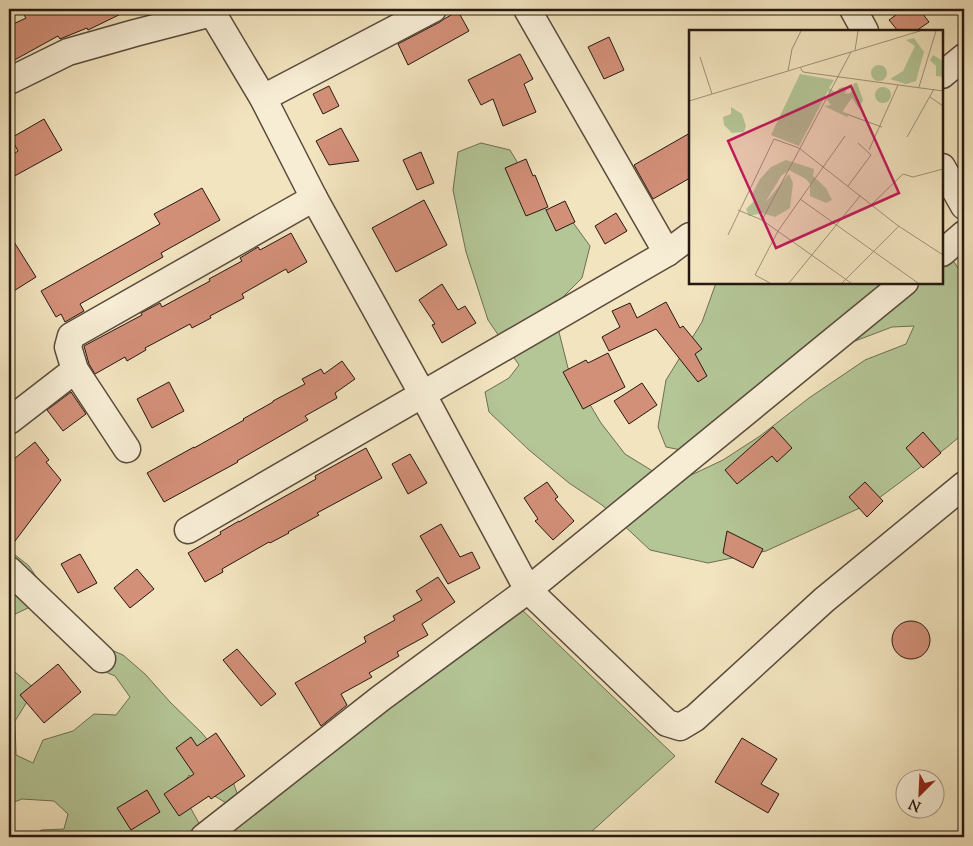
<svg xmlns="http://www.w3.org/2000/svg" width="973" height="846" font-family="'Sorts Mill Goudy',serif">
<rect width="100%" height="100%" fill="#f2e4bf"/>
<filter id="stains"><feTurbulence type="fractalNoise" baseFrequency=".004" numOctaves="4"/><feColorMatrix values="0 0 0 0 .2 0 0 0 0 .09 0 0 0 0 .02 0 0 0 .5 -.17"/></filter>
<radialGradient id="worn" r=".72"><stop offset=".6" stop-color="#630" stop-opacity="0"/><stop offset="1" stop-color="#630" stop-opacity=".3"/></radialGradient>
<g fill="#b4c596" stroke="#6d6e54">
<path d="M481 143 510 150 545 209 569 217 590 246 582 278 561 299 557 324 568 368 601 423 625 454 659 475 689 476 723 460 760 436 809 398 865 360 906 344 914 326 892 327 834 349 691 452 666 447 658 427 666 380 702 322 716 283 942 282V245L961 272 964 271V433L946 448 875 501 766 551 708 563 650 550 602 505 569 483 529 450 489 412 485 392 509 378 519 365 488 320 466 252 453 190 458 152Z"/>
<path d="M9 550 29 566 41 584 30 607 9 617Z"/>
<path d="M518 606 675 756 590 833V837H222Z"/>
<path d="M100 645 123 655 145 674 170 702 202 733 227 765 237 793 231 806 213 795 189 775 180 789 200 825 195 837H119L116 833 113 837H36L41 830 64 829 68 814 54 801 22 799 9 804V676L15 672 35 689 15 721 16 755 33 763 43 740 73 731 94 714 116 715 130 697 115 676 94 667Z"/>
</g>
<g fill="#d39079" stroke="#261811">
<path d="M20 9H131L88 30 87 28 60 39 58 36 9 63V26L26 18Z"/>
<path d="M904 9H919L929 22 916 31H898L889 20Z"/>
<path d="M458 11 469 31 408 65 398 44 440 22 444 19Z"/>
<path d="M609 37 624 70 604 79 588 47Z"/>
<path d="M520 54 533 79 524 84 536 112 503 126 493 99 481 105 468 80Z"/>
<path d="M329 86 339 106 323 114 313 94Z"/>
<path d="M44 119 62 150 9 179V157L18 151 11 138Z"/>
<path d="M341 128 359 161 329 165 316 141Z"/>
<path d="M690 133V178L653 199 634 165Z"/>
<path d="M421 152 434 183 417 190 403 160Z"/>
<path d="M526 159 533 176 535 175 548 207 526 216 505 168Z"/>
<path d="M202 188 220 220 161 253 163 257 80 304 84 311 65 322 61 314 56 317 41 291 160 224 154 214Z"/>
<path d="M424 200 447 245 396 272 372 228Z"/>
<path d="M565 201 575 222 556 231 546 210Z"/>
<path d="M616 213 627 231 605 244 595 226Z"/>
<path d="M291 233 307 262 288 273 286 269 242 294 244 298 210 316 211 318 192 328 190 324 145 348 146 350 127 361 125 357 95 374 89 364 84 346 142 315 141 313 160 303 162 307 210 281 209 279 242 261 240 258 258 247 260 250Z"/>
<path d="M9 234 36 277 9 294Z"/>
<path d="M442 284 458 310 465 306 476 323 442 343 432 325 435 324 419 300Z"/>
<path d="M666 302 680 328 683 326 702 349 695 354 707 376 698 382 656 329 609 351 602 337 620 327 612 311 630 303 637 318Z"/>
<path d="M608 353 625 387 583 409 563 372 586 360 588 363Z"/>
<path d="M342 361 355 379 335 393 337 398 305 416 308 420 237 461 238 462 164 502 147 473 194 447V448L244 420 243 419 273 402V401L305 384 302 379 321 369 324 374Z"/>
<path d="M169 382 184 411 152 428 137 399Z"/>
<path d="M642 383 657 405 629 424 614 401Z"/>
<path d="M71 392 86 414 63 431 47 410Z"/>
<path d="M773 427 792 448 777 462 772 456 737 484 725 470Z"/>
<path d="M923 432 941 453 923 468 906 448Z"/>
<path d="M35 442 49 460 46 462 61 480 9 549V463Z"/>
<path d="M366 448 382 478 317 513 319 515 288 532 289 533 270 543 269 542 222 569 223 572 205 582 188 553 221 534 220 532 239 521V522L316 479 315 476Z"/>
<path d="M410 454 427 483 408 494 392 464Z"/>
<path d="M547 482 558 497 555 499 574 521 553 540 535 521 538 519 524 498Z"/>
<path d="M865 482 883 501 867 517 849 497Z"/>
<path d="M441 524 460 557 472 552 480 568 448 584 420 536Z"/>
<path d="M727 531 763 549 753 568 723 553Z"/>
<path d="M80 554 97 583 78 593 61 564Z"/>
<path d="M137 569 154 589 130 608 114 588Z"/>
<path d="M438 577 455 602 422 624 428 635 397 652 399 656 369 673 372 677 341 694 347 705 321 726 295 683 366 642 364 637 395 620 393 616 422 600 416 591Z"/>
<circle cx="911" cy="640" r="19"/>
<path d="M237 649 276 694 261 706 223 660Z"/>
<path d="M58 664 81 692 44 723 20 695Z"/>
<path d="M216 733 245 776 211 799 209 796 179 816 164 794 194 774 176 748 191 737 197 746Z"/>
<path d="M742 738 777 759 761 784 779 794 768 813 715 782Z"/>
<path d="M147 790 160 812 131 830 117 808Z"/>
</g>
<g fill="none" stroke-linecap="round" stroke-linejoin="round">
<defs>
<g id="minor">
<path d="M210 9 263 98 314 198 423 395 528 590 667 723 680 727 695 718 824 600 964 485"/>
<path d="M527 9 667 253"/>
<path d="M853 9 865 31"/>
<path d="M942 75 964 57"/>
<path d="M9 81 68 52 135 33 212 13"/>
<path d="M263 98 433 9"/>
<path d="M942 167 964 206"/>
<path d="M942 253 964 234"/>
<path d="M9 421 75 370"/>
<path d="M127 449 75 370 68 347 71 336 314 198"/>
<path d="M188 530 667 253 690 236"/>
<path d="M9 570 102 659"/>
<path d="M204 837 381 698 528 590 905 282"/>
</g>
</defs>
<use href="#minor" stroke="#594b3c" stroke-width="29"/>
<use href="#minor" stroke="#f7edd5" stroke-width="26"/>
</g>
<g transform="translate(689 30)">
<rect width="254" height="254" fill="#f2e4bf"/>
<path d="M225 8 235 22 227 51 217 54 201 49 214 41 226 16 217 10ZM244 25 254 31V47L247 46V36L241 30ZM182 43a8 8 0 1 1 16 0a8 8 0 1 1-16 0ZM111 44 145 50 140 58 148 64 150 58 155 57 158 58 156 64 162 63 165 53H168L174 70 170 79 163 68 155 79 154 82 161 84 158 87 135 76 142 75 138 70 140 59 110 116 82 105ZM186 65a8 8 0 1 1 16 0a8 8 0 1 1-16 0ZM42 77 53 84 57 96 55 102 43 103 35 95 34 87 42 84ZM97 130 125 139 124 146 137 158 143 170 137 173 121 166V154L117 149 100 140 92 146 76 173 100 144 104 153 101 178 86 187 73 183 60 186 57 179 65 171 63 164 71 149 82 137Z" fill="#b4c596"/>
<path fill="none" stroke="#a09279" stroke-width="1" d="M166 20 169 1M11 27 23 64M111 37 114 42 254 61M99 41 103 19 112 1M230 57 247 1M241 67 254 76M0 71 231 1M160 85 193 97M218 107 245 59M180 120 209 55M159 156 182 125 169 113M111 169 229 253M183 174 214 144 224 147 254 139M49 180 73 190 162 253M73 190 162 22M39 205 85 109 110 118 208 195 254 225M81 253 66 245 89 201 156 106M100 253 171 166M153 253 210 196"/>
<path fill="#c2185b" fill-opacity="0.15" stroke="#c2185b" stroke-width="2.5" d="M162 56 210 163 87 218 39 111Z"/>
<rect width="254" height="254" fill="none" stroke="#261811" stroke-width="2.5"/>
</g>
<rect width="973" height="846" fill="none" stroke="#f2e4bf" stroke-width="30"/>
<rect x="10" y="10" width="953" height="826" fill="none" stroke="#261811" stroke-width="2.5"/>
<rect x="15" y="15" width="943" height="816" fill="none" stroke="#261811"/>
<g transform="translate(920 794) rotate(204)"><circle r="24" fill="#f7edd5" stroke="#a39887"/>
<path d="M0-4L9 19L0 12L-9 19Z" fill="#8f2418"/>
<text y="-8" font-size="14" font-weight="bold" text-anchor="middle" fill="#261811">N</text>
</g>
<rect width="100%" height="100%" filter="url(#stains)"/>
<rect width="100%" height="100%" fill="url(#worn)"/>
</svg>
